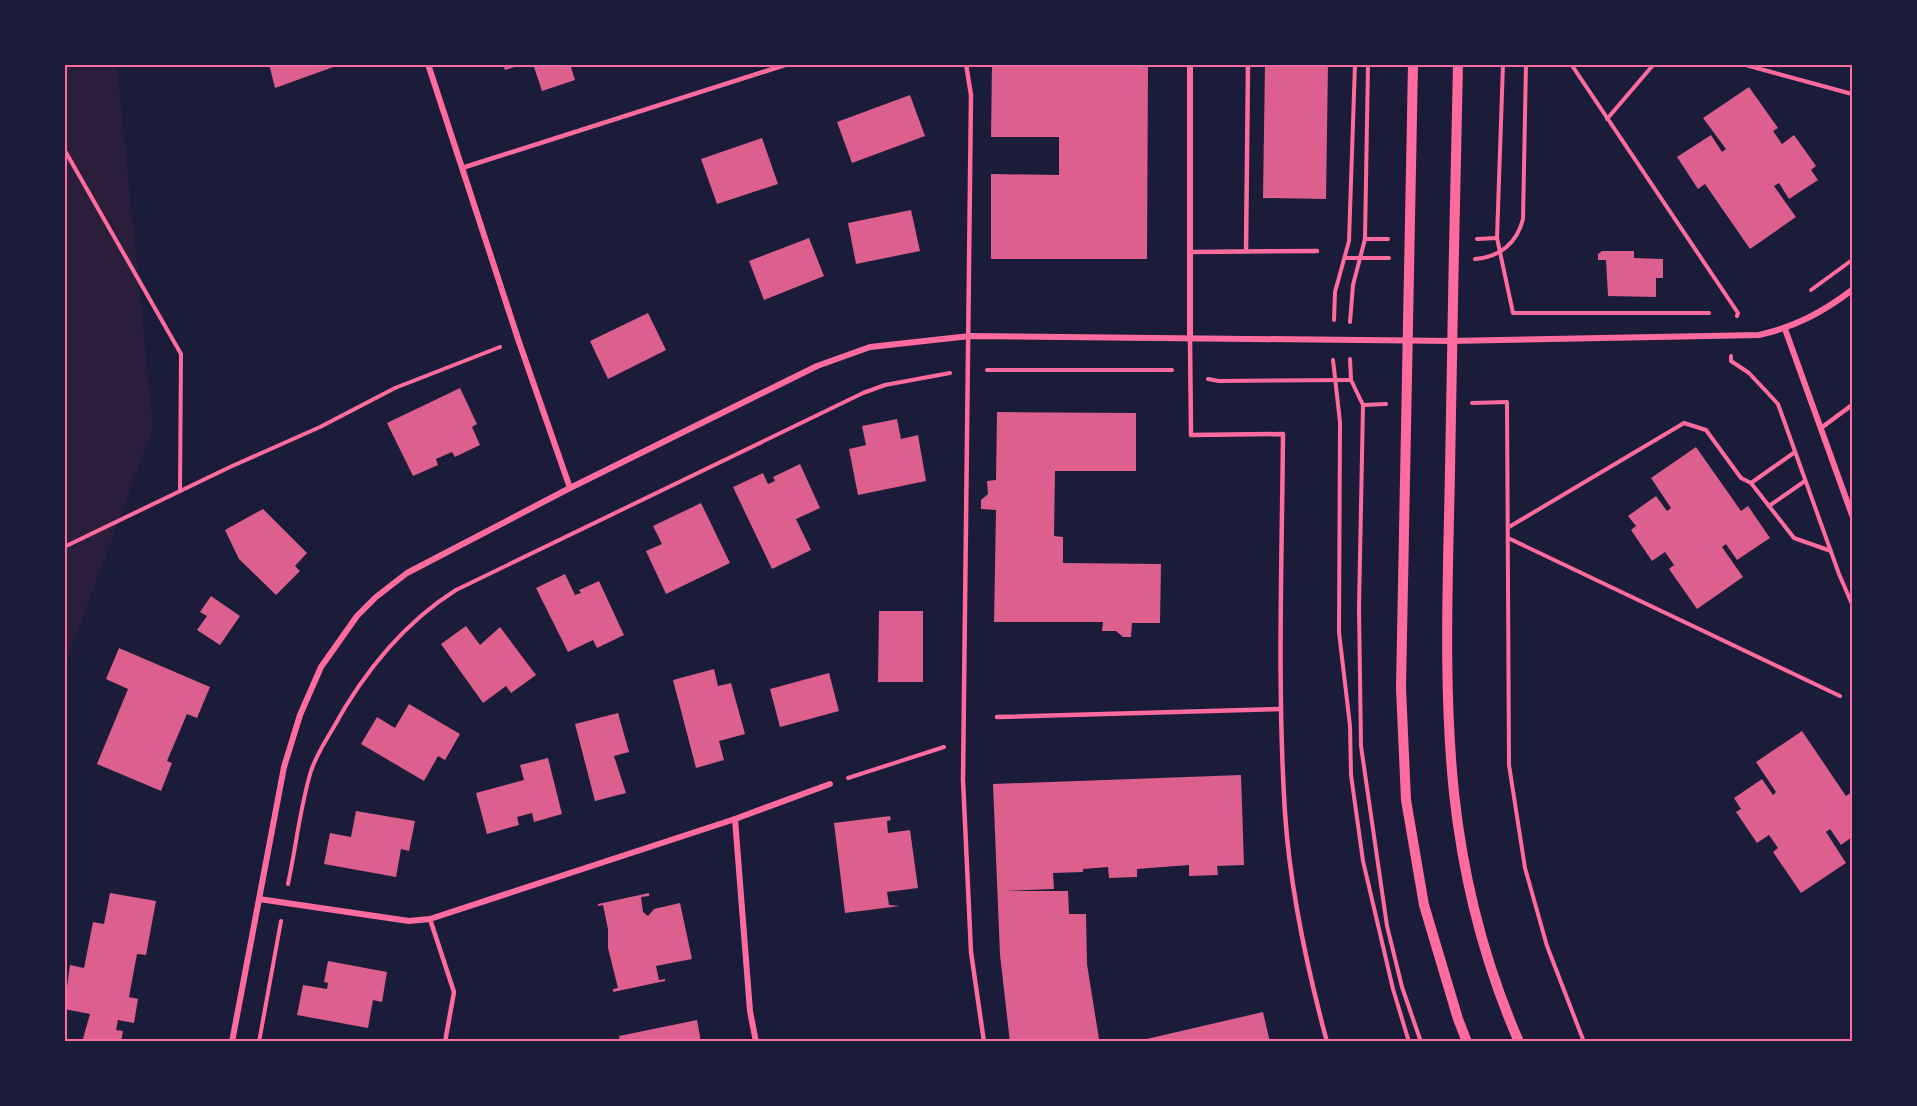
<svg xmlns="http://www.w3.org/2000/svg" width="1917" height="1106" font-family="Quicksand,sans-serif">
<rect width="100%" height="100%" fill="#1b1b3a"/>
<path fill="#2a1e3b" d="M65 65H117L153 428 65 665Z"/>
<g fill="#dd5f8e">
<path d="M269 64H339V65L275 88Z"/>
<path d="M503 64H521V65L505 70Z"/>
<path d="M533 64H570L575 80 542 91Z"/>
<path d="M992 64H1148L1147 259H991V174L1059 175V137H991Z"/>
<path d="M1265 64H1328L1326 199 1263 198Z"/>
<path d="M1749 87 1778 128 1773 131 1782 144 1794 135 1816 166 1811 170 1818 180 1789 199 1779 183 1774 186 1796 217 1750 249 1705 184 1698 189 1677 157 1711 135 1722 152 1726 149 1703 118Z"/>
<path d="M910 95 925 136 852 163 837 122Z"/>
<path d="M762 138 778 184 717 204 701 159Z"/>
<path d="M911 210 920 251 856 264 848 223Z"/>
<path d="M809 238 824 276 764 300 749 261Z"/>
<path d="M1602 251H1634V258L1663 259V278H1656V297L1608 296 1606 260H1598V254Z"/>
<path d="M648 313 666 350 608 379 590 341Z"/>
<path d="M460 388 477 424 472 427 480 445 455 457 452 452 436 459 438 465 413 476 387 423Z"/>
<path d="M997 412 1136 413V471H1055L1054 536 1063 537V563L1161 564 1160 623H1132L1131 637H1123L1116 631H1102L1103 622H994L996 510 981 509V500L988 494 987 481 996 480Z"/>
<path d="M897 419 901 439 918 435 926 481 858 495 849 449 866 445 862 426Z"/>
<path d="M1696 447 1741 511 1748 506 1770 538 1737 560 1726 544 1722 547 1743 577 1697 609 1669 569 1674 565 1665 552 1652 561 1631 530 1636 526 1628 516 1656 496 1667 511 1671 508 1651 478Z"/>
<path d="M800 464 820 508 796 519 811 550 772 569 733 487 763 473 768 484 775 481 773 477Z"/>
<path d="M701 503 730 563 666 594 646 551 662 544 653 526Z"/>
<path d="M263 509 307 553 295 566 300 571 276 595 239 559 225 530Z"/>
<path d="M565 574 575 595 581 593 579 590 599 581 624 635 597 648 593 640 568 652 536 588Z"/>
<path d="M211 596 240 616 220 645 197 630 207 616 200 612Z"/>
<path d="M879 611H923V682H878Z"/>
<path d="M466 626 480 645 500 627 536 675 511 693 506 686 483 703 441 644Z"/>
<path d="M119 648 210 687 197 718 187 714 167 761 172 763 161 791 97 764 128 689 106 679Z"/>
<path d="M714 669 718 686 731 683 745 734 719 741 724 760 696 768 673 680Z"/>
<path d="M829 673 839 711 780 727 770 689Z"/>
<path d="M409 704 460 734 445 760 438 756 424 781 361 744 377 717 395 728Z"/>
<path d="M618 713 629 752 614 756 626 793 595 801 575 724Z"/>
<path d="M1802 731 1846 796 1852 792V837L1841 845 1830 829 1826 832 1846 863 1801 893 1773 852 1778 848 1769 835 1757 843 1736 812 1741 809 1734 798 1762 779 1773 795 1776 792 1756 762Z"/>
<path d="M548 758 562 814 534 822 532 813 517 817 519 825 487 834 476 793 524 780 520 765Z"/>
<path d="M1241 775 1244 865 1217 866 1218 875 1189 876V865L1137 869V877L1109 878 1108 867 1083 869V872L1053 873 1054 889 1004 891H1068L1069 914H1086L1087 964 1099 1039 1010 1042 1000 955 993 784Z"/>
<path d="M356 811 415 821 409 851 401 849 396 877 324 864 330 833 351 837Z"/>
<path d="M890 816 891 820 887 821 888 833 910 830 918 888 887 892 889 905 900 906 845 913 834 823Z"/>
<path d="M110 893 156 901 146 955 137 954 129 997 138 999 134 1023 118 1020 116 1030 123 1031 121 1042H82L90 1014 64 1009 70 965 84 968 93 922 104 924Z"/>
<path d="M649 893V896L641 897 643 912 648 916 654 909 680 903 692 959 656 966 659 980 665 979V981L613 992V989L618 988 608 948V929L603 905 598 906V904Z"/>
<path d="M328 961 387 972 382 1002 373 1000 368 1028 297 1015 303 985 327 989 328 983 324 982Z"/>
<path d="M1263 1012 1270 1042H1138V1041Z"/>
<path d="M697 1020 701 1042H620L619 1036Z"/>
</g>
<g fill="none" stroke-linecap="round" stroke-linejoin="round">
<g stroke="#ff6b9d" stroke-width="4">
<path d="M1503 64 1497 238 1513 313H1709"/>
<path d="M1571 64 1738 313 1737 316"/>
<path d="M1742 64 1852 94"/>
<path d="M1607 119 1654 64"/>
<path d="M64 149 181 354 180 491"/>
<path d="M1365 239H1388"/>
<path d="M1477 239 1497 238"/>
<path d="M1345 258H1389"/>
<path d="M1475 259C1500 257 1517 243 1523 219L1526 64"/>
<path d="M1811 290 1852 260"/>
<path d="M1334 320 1335 292 1349 241 1355 64"/>
<path d="M1350 322 1353 285 1365 239 1368 64"/>
<path d="M1731 356V361L1749 373 1778 404 1839 574 1852 604"/>
<path d="M1350 359 1351 380 1363 405 1359 608 1361 746 1387 926 1402 987 1421 1042"/>
<path d="M1333 360 1340 422 1339 632 1350 726 1351 775 1363 861 1393 989 1409 1042"/>
<path d="M987 370H1172"/>
<path d="M1208 379 1219 381 1351 380"/>
<path d="M1472 403 1507 402 1509 765 1525 868 1547 946 1584 1042"/>
<path d="M1364 405 1386 404"/>
<path d="M1751 483 1795 452"/>
<path d="M1769 506 1805 481"/>
<path d="M1509 527 1684 423 1706 430 1741 478 1751 483 1794 538 1831 551"/>
<path d="M1508 538 1840 696"/>
<path d="M64 547 230 467 320 427 395 388 500 347"/>
<path d="M848 778 944 747"/>
<path d="M288 884C296 847 300 807 311 771 316 756 324 743 332 730 362 675 402 624 456 590L863 393 885 385 950 373"/>
<path d="M259 1042 281 921"/>
</g>
<g stroke="#ff6b9d" stroke-width="4.5">
<path d="M966 64 971 95 963 780 971 952 984 1042"/>
<path d="M462 168 788 64"/>
<path d="M1246 251 1248 64"/>
<path d="M1190 252 1317 251"/>
<path d="M1190 337 1191 435 1283 434C1282 560 1277 687 1285 813 1290 889 1307 968 1327 1042"/>
<path d="M1821 428 1852 405"/>
<path d="M997 717 1281 709"/>
<path d="M430 919 454 992 445 1042"/>
</g>
<g stroke="#ff6b9d" stroke-width="6">
<path d="M428 64 518 339 570 488"/>
<path d="M1785 329 1852 515"/>
<path d="M1190 337V64"/>
<path d="M735 819 750 1011 756 1042"/>
<path d="M259 899 409 921 430 919 735 819 830 784"/>
<path d="M232 1042 284 767 300 715 321 667 357 616 376 597 407 573 570 488 817 366 870 347 970 336 1451 341 1759 335C1795 327 1823 312 1852 290"/>
</g>
<g stroke="#ff6b9d" stroke-width="10">
<path d="M1413 64 1401 688 1406 800 1424 905 1458 1019 1467 1042"/>
<path d="M1458 64C1455 200 1452 335 1450 471 1448 578 1443 686 1454 793 1463 877 1485 964 1519 1042"/>
</g>
</g>
<rect width="1917" height="1106" fill="none" stroke="#1b1b3a" stroke-width="132"/>
<rect x="66" y="66" width="1785" height="974" fill="none" stroke="#ff6b9d" stroke-width="2"/>
</svg>
